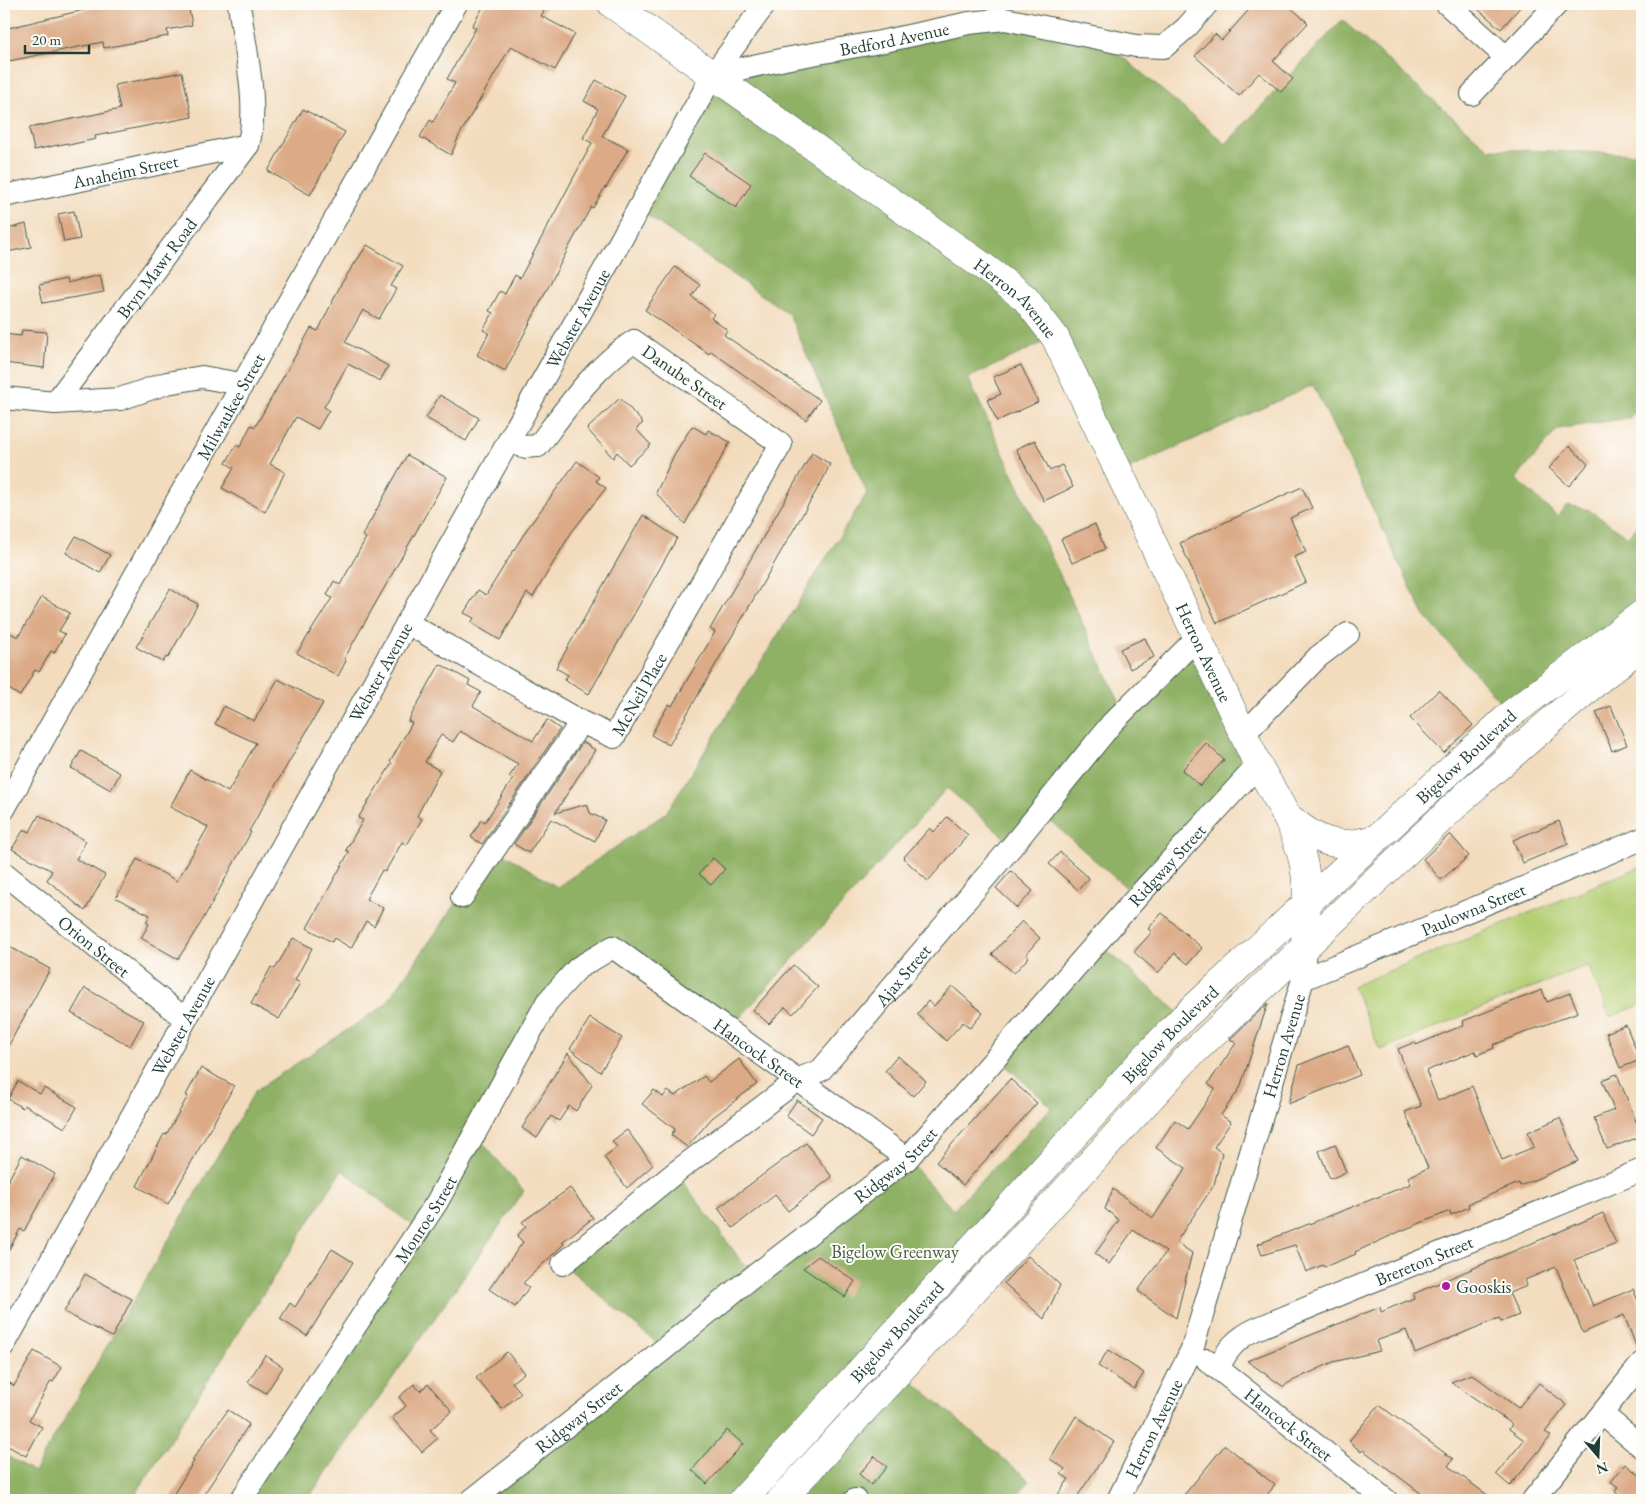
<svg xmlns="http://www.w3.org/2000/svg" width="1646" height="1504" font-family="'EB Garamond',serif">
<rect width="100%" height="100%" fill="#fdfcf7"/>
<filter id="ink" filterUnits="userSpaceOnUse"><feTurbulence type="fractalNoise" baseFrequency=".02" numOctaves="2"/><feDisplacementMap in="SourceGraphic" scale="10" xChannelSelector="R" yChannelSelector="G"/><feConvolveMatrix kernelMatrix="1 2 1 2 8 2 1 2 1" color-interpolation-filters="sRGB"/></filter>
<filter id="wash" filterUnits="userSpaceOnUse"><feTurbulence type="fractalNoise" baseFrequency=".0096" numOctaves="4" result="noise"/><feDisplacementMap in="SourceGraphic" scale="20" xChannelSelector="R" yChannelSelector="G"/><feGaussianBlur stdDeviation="1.12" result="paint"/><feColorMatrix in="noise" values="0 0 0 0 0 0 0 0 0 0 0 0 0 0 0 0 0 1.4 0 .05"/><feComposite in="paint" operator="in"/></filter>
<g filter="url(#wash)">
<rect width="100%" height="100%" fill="#f3dcbe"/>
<path fill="#b4ce73" stroke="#6a8654" d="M1642 866V1004L1610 1017 1588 965 1380 1050 1353 986Z"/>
<g fill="#8fb165" stroke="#57774c">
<path d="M1342 20 1489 149 1642 154V404L1629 418 1558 429 1516 479 1557 516 1567 505 1589 510 1628 537 1642 521V614L1511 714 1424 615 1313 385 1120 473 1055 337 968 378 1123 710 1198 637 1258 765 1137 897 1040 812 1013 845 947 788 728 1031 613 948 578 968 475 1134 524 1191 307 1500H236L418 1230 342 1170 132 1500H4V1454L34 1472 255 1091 385 1005 495 848 557 887 666 813 867 493 789 314 638 209 713 75 969 23 1099 37 1226 144Z"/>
<path d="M1097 942 1184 1017 743 1500H472L664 1349 563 1264 676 1172 753 1277 907 1159 953 1210 1052 1107 996 1057Z"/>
<path d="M900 1371 1030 1481 1012 1500H781Z"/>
</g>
<g id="blocks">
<g fill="#dcaa86">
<path d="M96 4H188L192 25 167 30 168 36 142 41 104 48 103 42 4 62V29L96 7Z"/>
<path d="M485 4H548L541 16 575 34 555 70 511 46 459 136 451 155 420 137 430 120 433 122 455 83 447 79 476 28 472 26Z"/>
<path d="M1254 4H1287L1308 23 1273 61 1293 79 1281 92 1259 73 1239 96 1195 56 1215 34 1222 40Z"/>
<path d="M1472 4H1523L1501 29Z"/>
<path d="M182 72 192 117 95 136 96 139 69 145 68 143 34 150 29 128 120 109 115 85Z"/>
<path d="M596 80 625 96 602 136 628 149 606 188 605 187 593 208 591 207 569 247 505 371 477 355 489 333 483 330 493 313 489 311 500 291 505 294 515 275 520 278 592 143 583 138 598 109 584 101Z"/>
<path d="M303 109 345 132 310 195 268 171Z"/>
<path d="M705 153 751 184 736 208 689 176Z"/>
<path d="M74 211 80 239 64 242 58 214Z"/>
<path d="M26 224 31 247 7 252 4 230Z"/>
<path d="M367 245 403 266 391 286 396 289 379 319 363 310 345 342 388 366 380 381 348 364 324 407 329 410 318 429 296 417 270 464 285 472 265 512 222 488 234 468 226 463 236 445 240 447 251 425 255 427 311 328 318 331 341 284Z"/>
<path d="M675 267 700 285 692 297 714 314 711 318 727 330 724 335 820 400 806 420 711 351 709 354 645 310Z"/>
<path d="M100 275 104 292 43 303 39 285 66 279 67 283Z"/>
<path d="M22 330 47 332 44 368 4 363V334L21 336Z"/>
<path d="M1021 365 1038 402 997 421 987 400 1001 394 993 377Z"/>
<path d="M440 395 479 418 466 441 426 418Z"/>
<path d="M620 398 643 423 636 429 651 445 629 465 617 452 613 458 587 429Z"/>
<path d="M692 426 706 434 708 430 730 442 685 524 656 493 674 455Z"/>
<path d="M1035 440 1050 471 1062 465 1073 487 1044 501 1016 449Z"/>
<path d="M1569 446 1588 464 1569 486 1549 468Z"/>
<path d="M812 453 830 464 823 479 669 745 651 735 669 704 672 706 715 632 710 629Z"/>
<path d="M407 455 447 477 344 659 346 661 338 676 297 653 332 598 327 595 334 581 340 585 366 538 362 536Z"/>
<path d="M577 461 599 477 596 481 606 488 571 533 533 597 527 593 500 640 471 623 474 618 464 613 478 590 486 595 527 529Z"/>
<path d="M1302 487 1312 508 1290 518 1306 552 1294 557 1306 582 1217 623 1180 543Z"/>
<path d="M643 515 677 538 589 694 564 680 568 675 556 668Z"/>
<path d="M1095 524 1105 549 1072 563 1061 539Z"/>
<path d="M76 536 110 555 100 573 66 553Z"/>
<path d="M170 589 198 604 168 658 166 657 163 662 136 647Z"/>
<path d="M42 597 70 613 59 631 65 634 54 653 51 651 39 672 35 670 20 696 4 686V630L18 637Z"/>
<path d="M1145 638 1154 657 1130 669 1120 649Z"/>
<path d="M440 664 470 681 468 685 481 692 473 706 533 741 547 720 560 729 482 844 471 837 481 820 485 822 513 779 509 777 518 764 460 731 453 742 441 735 425 762 440 771 417 816 422 819 407 845 402 842 385 872 382 870 366 899 383 908 374 926 366 921 351 948 334 938 332 942 307 928 349 852 346 850 363 820 358 818 392 763 390 762 412 723 408 721Z"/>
<path d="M278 679 323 703 249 831 251 832 202 921 178 959 141 938 149 924 146 922 150 915 116 898 137 859 177 881 208 827 170 807 190 770 228 792 256 743 215 724 224 706 254 721Z"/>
<path d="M1439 690 1473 725 1444 753 1410 718Z"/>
<path d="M1611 706 1627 745 1612 751 1596 712Z"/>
<path d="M583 742 595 750 555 813 587 804 590 813 605 820 595 841 551 819 529 853 514 844Z"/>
<path d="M1206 743 1224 760 1200 786 1182 770Z"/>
<path d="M81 751 120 773 111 790 71 768Z"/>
<path d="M39 815 86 841 76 859 105 875 85 911 47 880 52 871 12 849 24 829 30 832Z"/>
<path d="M947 817 968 835 928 881 903 858 930 828 934 832Z"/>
<path d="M1559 821 1568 844 1523 863 1513 840Z"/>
<path d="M1450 834 1469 856 1441 880 1423 859Z"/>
<path d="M1060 852 1089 878 1078 890 1049 864Z"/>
<path d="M713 858 725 869 711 885 699 874Z"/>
<path d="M1011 871 1033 891 1017 908 996 888Z"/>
<path d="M1162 913 1202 948 1188 964 1175 953 1158 973 1134 952 1152 932 1148 929Z"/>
<path d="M1022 921 1040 938 1026 954 1029 957 1014 973 992 954Z"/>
<path d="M293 938 312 948 295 980 300 983 279 1019 251 1004 271 967 275 969Z"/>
<path d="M10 947 50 969 4 1054V958Z"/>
<path d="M793 965 818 987 793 1014 785 1007 769 1024 753 1010Z"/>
<path d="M952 986 983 1013 970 1028 963 1022 946 1041 917 1014 928 1001 934 1006Z"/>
<path d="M85 988 144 1021 130 1046 71 1013Z"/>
<path d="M1542 990 1547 1002 1570 993 1578 1012 1493 1045 1494 1048 1477 1055 1475 1051 1426 1071 1438 1101 1472 1086 1502 1160 1534 1147 1528 1132 1560 1118 1578 1161 1520 1186 1519 1183 1468 1204 1469 1207 1451 1215 1450 1211 1401 1231 1355 1252 1356 1254 1324 1267 1323 1265 1306 1272 1295 1245 1262 1255 1258 1244 1411 1184 1408 1177 1428 1168 1405 1112 1421 1106 1398 1049 1415 1042 1416 1045 1464 1025 1463 1021Z"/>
<path d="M1268 1003 1240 1088 1221 1115 1231 1122 1214 1147 1222 1153 1214 1185 1176 1242 1192 1253 1176 1318 1138 1291 1166 1252 1133 1230 1109 1264 1095 1254 1119 1220 1105 1209 1113 1189 1153 1218 1186 1168 1156 1148 1175 1120 1188 1129 1215 1089 1208 1084 1236 1043 1230 1039Z"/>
<path d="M590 1018 622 1038 600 1072 570 1049Z"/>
<path d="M1626 1025 1640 1060 1620 1068 1606 1033Z"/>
<path d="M1348 1045 1360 1075 1288 1104 1299 1065Z"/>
<path d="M568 1053 592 1085 576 1111 569 1106 559 1121 551 1116 537 1138 522 1128Z"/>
<path d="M898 1056 926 1081 913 1096 885 1071Z"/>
<path d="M739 1059 757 1084 712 1118 687 1147 671 1135 675 1129 642 1104 654 1090 663 1097 668 1091 675 1096 704 1076 709 1082Z"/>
<path d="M201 1068 234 1086 168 1204 137 1186 164 1134 166 1135 188 1096 186 1095Z"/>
<path d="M1617 1074 1642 1136 1607 1149 1594 1118 1614 1110 1602 1080Z"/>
<path d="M1010 1079 1037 1103 963 1185 936 1162Z"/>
<path d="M18 1081 40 1094 44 1088 77 1107 65 1128 24 1105 23 1108 8 1099Z"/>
<path d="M797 1100 822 1118 811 1134 786 1116Z"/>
<path d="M627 1130 653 1165 627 1188 604 1157 617 1147 612 1141Z"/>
<path d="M806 1143 832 1177 788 1211 775 1195 733 1228 718 1208Z"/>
<path d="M1335 1144 1346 1172 1330 1179 1319 1151Z"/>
<path d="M22 1155 55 1174 24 1231 20 1229 4 1259V1188Z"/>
<path d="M570 1188 593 1218 562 1242 564 1244 523 1283 529 1287 515 1307 489 1289 523 1242 517 1236 526 1226 522 1222Z"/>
<path d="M1603 1213 1616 1243 1574 1260 1593 1306 1633 1289 1642 1311V1350L1638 1351 1624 1315 1583 1333 1556 1267 1525 1280 1527 1286 1509 1293 1519 1315 1501 1322 1499 1318 1415 1353 1406 1330 1376 1341 1380 1351 1333 1362 1288 1383 1284 1387 1247 1361 1380 1307 1381 1312 1414 1298 1413 1294Z"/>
<path d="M332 1249 353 1262 307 1336 280 1319 290 1303 295 1307Z"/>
<path d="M818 1256 855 1281 845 1297 803 1268Z"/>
<path d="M1028 1256 1060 1285 1044 1319 1004 1283Z"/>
<path d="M85 1274 132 1299 112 1337 64 1312Z"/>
<path d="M1108 1350 1144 1373 1134 1389 1098 1366Z"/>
<path d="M34 1351 62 1367 53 1382 51 1381 29 1420 42 1427 26 1456 4 1444V1394L10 1383 14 1386Z"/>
<path d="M507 1352 524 1373 512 1382 521 1393 502 1409 476 1378Z"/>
<path d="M265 1355 283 1367 266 1393 248 1382Z"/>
<path d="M1472 1374 1518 1408 1539 1383 1567 1405 1545 1432 1551 1436 1510 1486 1496 1474 1524 1440 1509 1429 1512 1424 1451 1382Z"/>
<path d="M414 1384 420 1391 428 1384 452 1411 430 1430 438 1438 422 1452 392 1418 406 1406 399 1397Z"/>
<path d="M1379 1405 1453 1459 1448 1466 1494 1500H1430L1363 1450 1361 1452 1349 1441Z"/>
<path d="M228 1410 249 1424 216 1476 200 1500H170L194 1461 192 1460Z"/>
<path d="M1076 1416 1114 1442 1075 1500H1054L1069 1479 1061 1474 1065 1469 1050 1459Z"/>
<path d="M727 1430 743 1444 707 1484 692 1470Z"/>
<path d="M1225 1445 1275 1485 1263 1500H1180Z"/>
<path d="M875 1456 887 1467 871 1485 859 1474Z"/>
<path d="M1625 1464 1642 1477V1500H1625L1615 1492 1618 1487 1611 1482Z"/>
</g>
</g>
</g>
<g filter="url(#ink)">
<use href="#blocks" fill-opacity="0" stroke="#3f5549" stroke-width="1"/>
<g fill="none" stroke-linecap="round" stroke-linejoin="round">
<defs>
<g id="minor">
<path d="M1447 4 1507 58"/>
<path id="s1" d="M713 75 785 59 880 42 969 23 1005 19 1136 46 1164 47 1187 27 1207 4"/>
<path d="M1472 94 1557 4"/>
<path id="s2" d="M4 196 248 145"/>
<path id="s3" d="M4 398 55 403 248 145C260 107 244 44 239 4"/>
<path d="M55 403 120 399 167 383 202 377 241 384"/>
<path id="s4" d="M407 623 581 722 614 737 781 444 634 341C594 367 566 409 538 446L523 447 509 440"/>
<path d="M1244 734 1318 657 1348 634"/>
<path id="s5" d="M4 809 456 4"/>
<path id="s6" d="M4 873 185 1019"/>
<path d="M462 897 581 722"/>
<path id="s7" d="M1303 979 1642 839"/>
<path id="s8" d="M563 1264 676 1172 799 1079 821 1070 1013 845 1112 723 1198 637"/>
<path id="s9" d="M4 1345 713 75 765 4"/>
<path id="s10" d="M1207 1360 1386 1500"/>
<path id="s11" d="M1218 1369C1227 1349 1237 1338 1256 1329L1642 1170"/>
<path d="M1602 1414 1642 1447"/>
<path id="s12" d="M241 1500 437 1202 547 1002 578 968 613 947C710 1019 810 1087 907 1159"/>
<path id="s13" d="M472 1500 664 1349 737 1289 907 1159 1137 897 1258 765"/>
<path d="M855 1500H856"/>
<path id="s14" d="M1118 1500 1192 1349 1303 979 1305 946"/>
<path d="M1533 1500 1642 1363"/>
</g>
<g id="major">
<path id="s15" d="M612 4 984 267 1025 298 1055 337 1258 765C1276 797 1297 829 1304 866 1309 892 1306 919 1305 946"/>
<path d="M1286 815C1317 842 1337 851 1377 838"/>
<path id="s16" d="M743 1500 1140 1063 1184 1017 1511 714 1642 614"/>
<path d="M781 1500 1187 1058 1477 785 1602 677 1642 646"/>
</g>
</defs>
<use href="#minor" stroke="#3f5549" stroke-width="24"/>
<use href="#major" stroke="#3f5549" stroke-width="29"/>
<use href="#minor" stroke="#fff" stroke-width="22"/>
<use href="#major" stroke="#fff" stroke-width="28"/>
</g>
</g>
<circle fill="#b5179e" stroke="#fdfcf7" stroke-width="2" cx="1446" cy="1286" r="5"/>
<g text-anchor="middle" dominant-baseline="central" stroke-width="4" stroke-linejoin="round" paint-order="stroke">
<g font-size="18" fill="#1f3d34" stroke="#fdfcf7">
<text stroke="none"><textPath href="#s1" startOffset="185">Bedford Avenue</textPath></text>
<text stroke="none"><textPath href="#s2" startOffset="124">Anaheim Street</textPath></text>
<text stroke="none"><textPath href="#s3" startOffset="220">Bryn Mawr Road</textPath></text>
<text stroke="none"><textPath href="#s15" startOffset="500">Herron Avenue</textPath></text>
<text stroke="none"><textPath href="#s9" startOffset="1176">Webster Avenue</textPath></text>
<text transform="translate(685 377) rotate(35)">Danube Street</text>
<text stroke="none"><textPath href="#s5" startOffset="462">Milwaukee Street</textPath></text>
<text stroke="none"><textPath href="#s15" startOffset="905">Herron Avenue</textPath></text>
<text stroke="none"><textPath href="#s9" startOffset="771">Webster Avenue</textPath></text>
<text stroke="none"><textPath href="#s4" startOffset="286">McNeil Place</textPath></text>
<text stroke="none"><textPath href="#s16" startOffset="1038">Bigelow Boulevard</textPath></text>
<text stroke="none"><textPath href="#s13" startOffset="945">Ridgway Street</textPath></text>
<text stroke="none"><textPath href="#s7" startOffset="184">Paulowna Street</textPath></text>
<text stroke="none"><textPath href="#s6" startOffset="116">Orion Street</textPath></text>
<text stroke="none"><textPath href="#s8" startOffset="449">Ajax Street</textPath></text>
<text stroke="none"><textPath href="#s9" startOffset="366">Webster Avenue</textPath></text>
<text stroke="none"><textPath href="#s16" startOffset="632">Bigelow Boulevard</textPath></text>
<text stroke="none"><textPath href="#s14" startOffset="485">Herron Avenue</textPath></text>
<text stroke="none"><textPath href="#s12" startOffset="852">Hancock Street</textPath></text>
<text stroke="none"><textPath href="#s13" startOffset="540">Ridgway Street</textPath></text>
<text stroke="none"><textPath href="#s12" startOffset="336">Monroe Street</textPath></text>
<text stroke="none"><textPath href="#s11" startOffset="238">Brereton Street</textPath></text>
<text stroke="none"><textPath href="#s16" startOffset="228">Bigelow Boulevard</textPath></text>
<text stroke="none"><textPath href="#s13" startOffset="135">Ridgway Street</textPath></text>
<text stroke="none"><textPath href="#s10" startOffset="104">Hancock Street</textPath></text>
<text stroke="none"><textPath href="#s14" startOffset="80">Herron Avenue</textPath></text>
</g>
<g font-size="18" fill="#446144" stroke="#fdfcf7">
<text x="895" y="1251">Bigelow Greenway</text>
</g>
<g font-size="18" fill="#1f3d34" stroke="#fdfcf7" text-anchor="start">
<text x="1456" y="1286">Gooskis</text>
</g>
</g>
<rect width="1646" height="1504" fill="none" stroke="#fdfcf7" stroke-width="20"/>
<g transform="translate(1598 1456) rotate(161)" stroke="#fdfcf7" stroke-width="4" paint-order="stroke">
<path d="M0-4L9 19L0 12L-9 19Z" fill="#1f3d34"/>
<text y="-8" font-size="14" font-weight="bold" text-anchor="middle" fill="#1f3d34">N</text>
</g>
<path d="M25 45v8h64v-8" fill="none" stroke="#1f3d34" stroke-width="2.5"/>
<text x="32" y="45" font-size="15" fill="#1f3d34" stroke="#fdfcf7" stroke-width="4" paint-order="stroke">20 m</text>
</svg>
